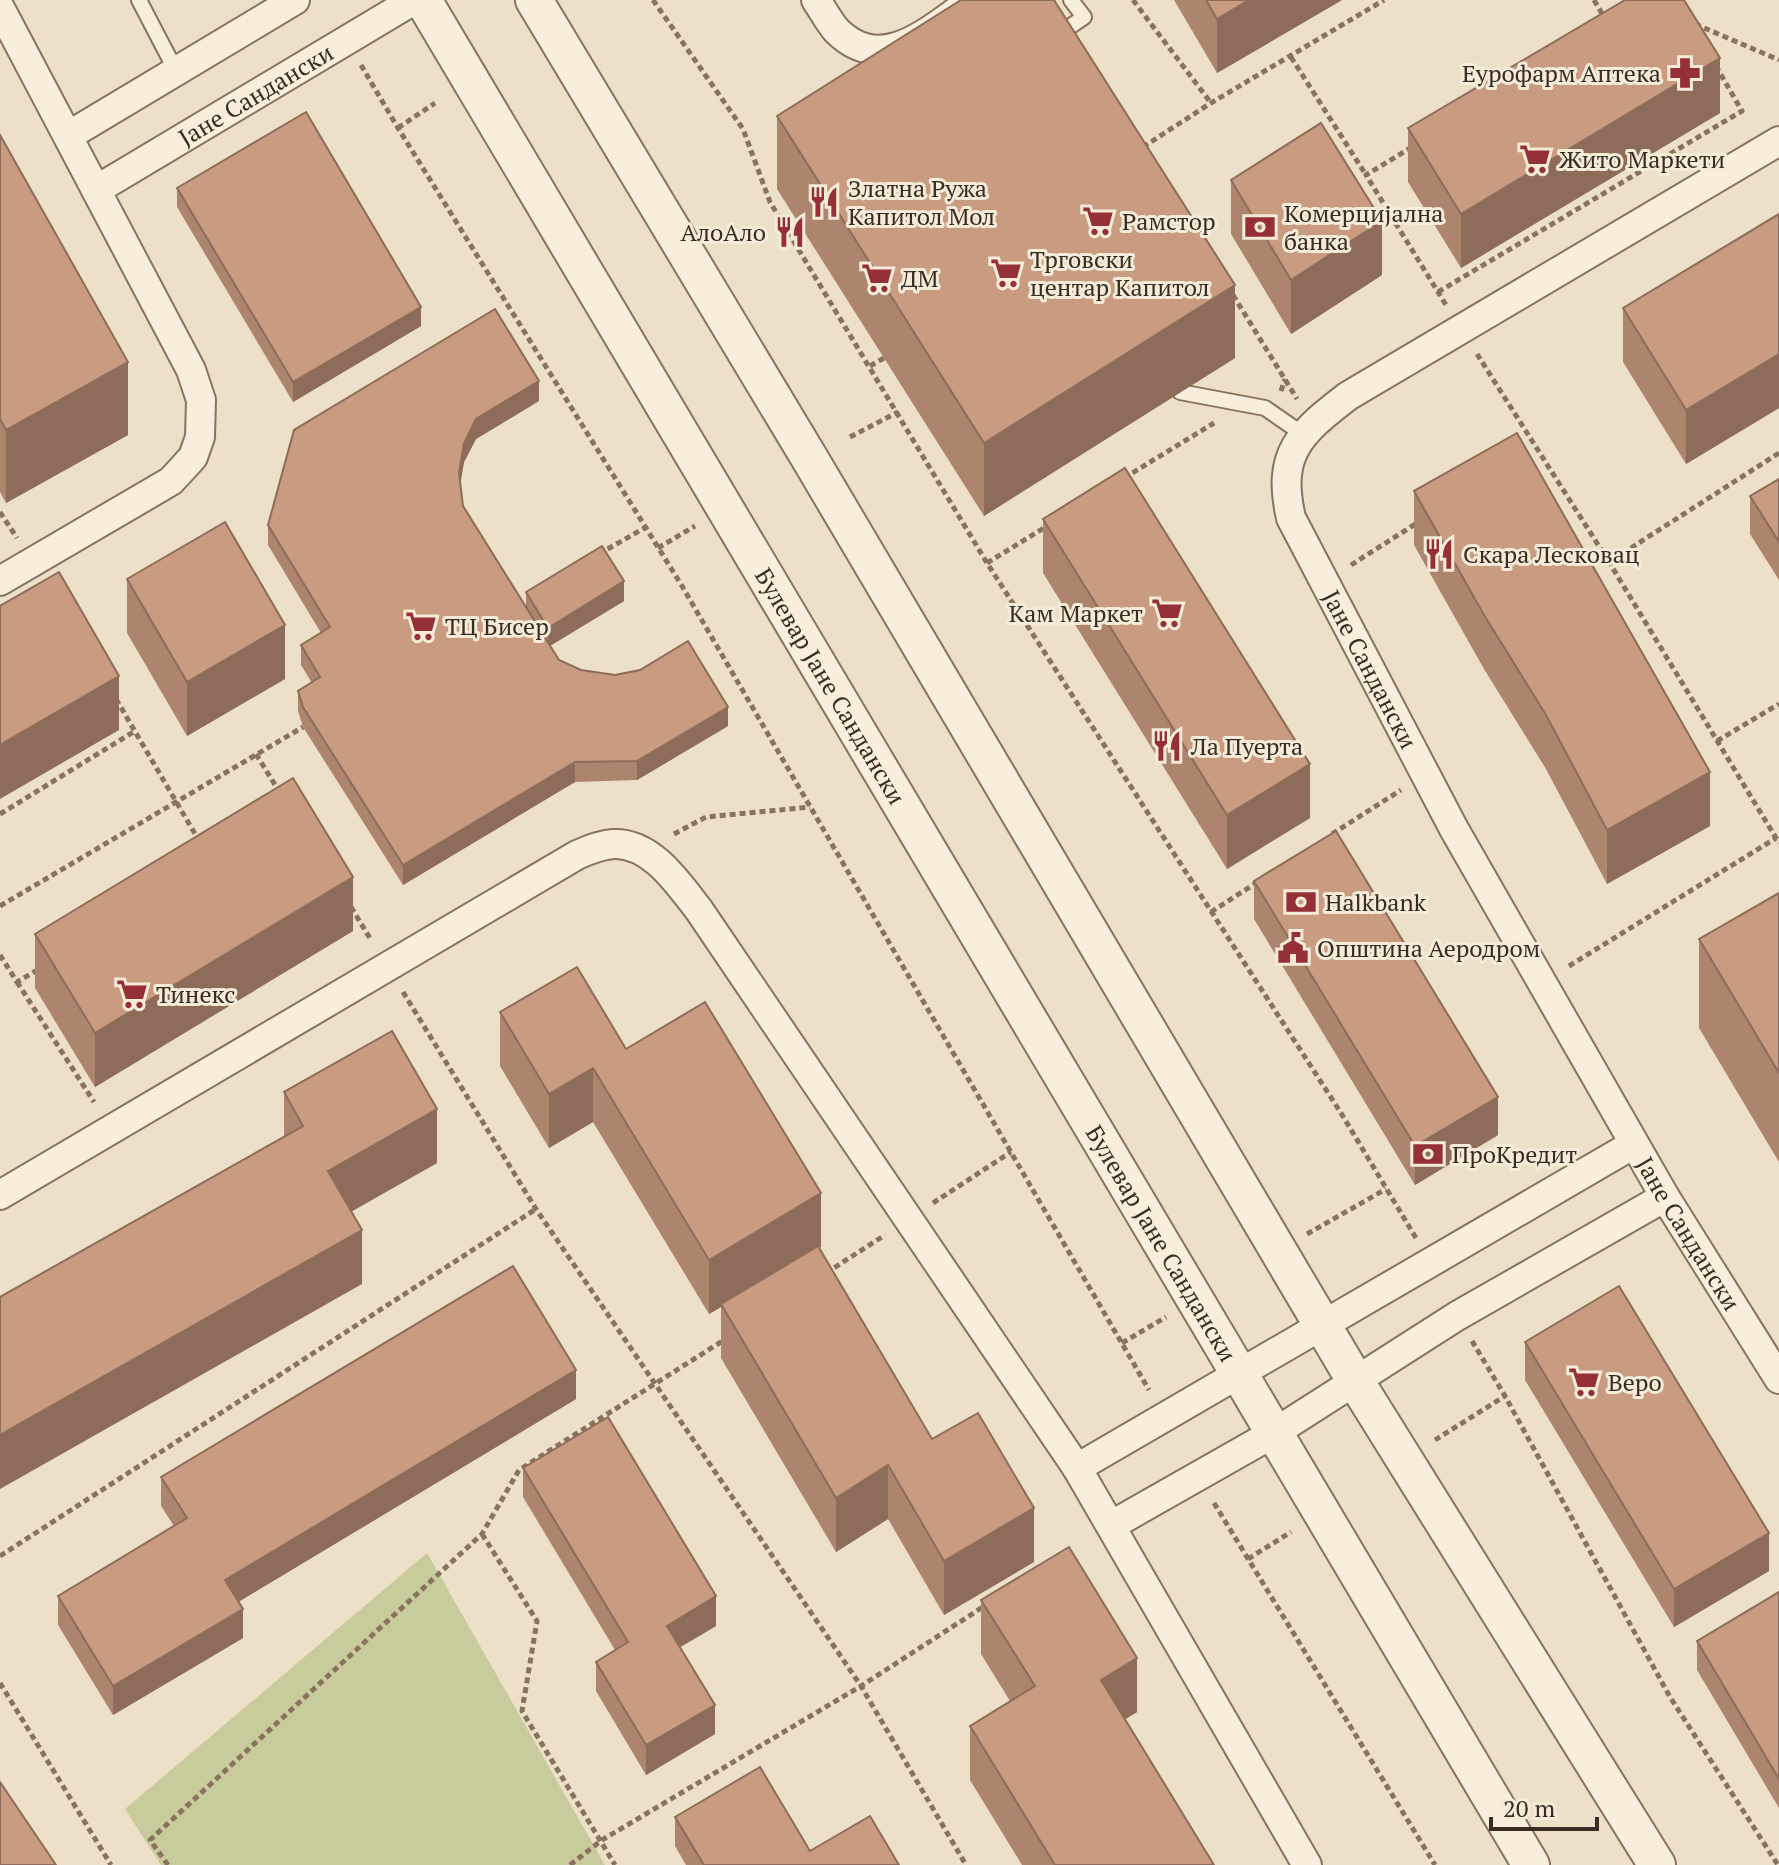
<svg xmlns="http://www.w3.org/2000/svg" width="1779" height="1865" font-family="'PT Serif',serif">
<rect width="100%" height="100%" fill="#ede0c8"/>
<path fill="#c8cb9c" d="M427 1553 605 1865H161L125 1809Z"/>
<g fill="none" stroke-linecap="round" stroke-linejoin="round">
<defs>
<g id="service">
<path d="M139 0 176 71"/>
<path d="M1055 37 1084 17 1071 0"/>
<path d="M1180 392 1265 408 1304 435"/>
</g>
<g id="minor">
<path d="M816 0C823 10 829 22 837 31 884 77 932 27 973 0"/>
<path d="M0 8 191 370 201 400 200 437 193 457 183 468 171 481 0 581"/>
<path d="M68 136 295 0"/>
<path id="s1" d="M1779 141 1348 396C1300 433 1276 453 1291 518L1454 829 1665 1197 1779 1379"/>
<path id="s2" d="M96 190 414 0"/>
<path d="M0 1195 577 855C588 850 600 845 613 844 651 842 678 883 699 910L1077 1468 1307 1865"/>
<path d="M1077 1468 1634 1144"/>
<path d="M1112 1525 1274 1433 1457 1316 1665 1197"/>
</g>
<g id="tertiary">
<path id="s3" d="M423 0 1531 1865"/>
<path d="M534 0 810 459 1356 1382 1657 1865"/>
</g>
</defs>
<use href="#service" stroke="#88735e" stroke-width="18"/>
<use href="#minor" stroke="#88735e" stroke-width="32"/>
<use href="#tertiary" stroke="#88735e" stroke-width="40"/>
<g stroke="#88735e" stroke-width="5" stroke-dasharray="6 4" stroke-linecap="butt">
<path d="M653 0 743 129 770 202 987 563 1341 1113 1416 1238"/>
<path d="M1133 0 1211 103"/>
<path d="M1594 0 1604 17"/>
<path d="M1695 24 1779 60"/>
<path d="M1291 57 1366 175"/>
<path d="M361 65 398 128 682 586 1149 1390"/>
<path d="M398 128 435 103"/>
<path d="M1143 147 1211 103 1384 0"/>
<path d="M1412 147 1366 175 1446 305"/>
<path d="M1438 292 1742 111 1717 68"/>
<path d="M1233 295 1297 399"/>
<path d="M1477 354 1609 562"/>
<path d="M870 366 884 358"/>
<path d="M1281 391 1285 379"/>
<path d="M850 437 898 412"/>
<path d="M1779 453 1609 562 1779 843"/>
<path d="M1124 478 1214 423"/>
<path d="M0 512 17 538"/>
<path d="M658 548 695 526"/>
<path d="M599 554 646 527"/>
<path d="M987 563 1047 526"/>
<path d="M1351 565 1417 523"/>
<path d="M116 699 198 839"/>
<path d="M1717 741 1779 704"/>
<path d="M256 754 280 793"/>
<path d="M0 814 135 731"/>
<path d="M674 834 706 817 810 807"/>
<path d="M1332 834 1401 790"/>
<path d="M0 906 303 727"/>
<path d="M351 907 371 940"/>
<path d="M1211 912 1259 881"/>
<path d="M0 955 17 982 39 969"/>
<path d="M1569 966 1776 838"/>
<path d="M17 982 94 1102"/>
<path d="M403 992 536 1209 861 1686 966 1865"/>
<path d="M933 1203 1011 1152"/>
<path d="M1307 1234 1386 1189"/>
<path d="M826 1273 885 1235"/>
<path d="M1472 1341 1505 1396 1670 1697 1778 1865"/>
<path d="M1122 1343 1166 1317"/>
<path d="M1435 1440 1505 1396"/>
<path d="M1214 1503 1435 1865"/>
<path d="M482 1534 537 1621 522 1711 615 1865"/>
<path d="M0 1556 536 1209"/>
<path d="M1248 1559 1291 1532"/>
<path d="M0 1683 111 1865"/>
<path d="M168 1865 150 1840 482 1534 519 1470 724 1340"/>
<path d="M570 1865 602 1840 861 1686 986 1605"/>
</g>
<use href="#service" stroke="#f8eedc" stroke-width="14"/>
<use href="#minor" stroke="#f8eedc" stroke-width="28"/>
<use href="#tertiary" stroke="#f8eedc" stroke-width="36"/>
</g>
<g fill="#ad856e">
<path d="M1174 0H1342L1217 73Z"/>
<path d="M1720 113 1461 268 1408 182V128Z"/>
<path d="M777 116 1235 358 984 516 777 189Z"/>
<path d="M0 135 128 435 6 503 0 492Z"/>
<path d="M1231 180 1382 275 1291 334 1231 234Z"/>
<path d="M177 188 421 326 293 402 177 207Z"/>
<path d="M1779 214V408L1686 464 1623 362V308Z"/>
<path d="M539 401 476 439 464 462 460 484 463 506 526 607V592L624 601 550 646 559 660 581 670 728 726 637 780 575 782 403 885 303 727 298 711V691L312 683 301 665V645L321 633 268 545V525Z"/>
<path d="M1779 479V580L1750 534V496Z"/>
<path d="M1414 491 1710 826 1607 884 1546 769 1484 669 1414 545Z"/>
<path d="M1043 519 1310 818 1227 869 1043 573Z"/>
<path d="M127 579 285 679 187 736 127 633Z"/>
<path d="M1254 881 1498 1135 1415 1185 1254 919Z"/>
<path d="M1779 893V1162L1699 1028V939Z"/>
<path d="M353 931 95 1087 35 988V934Z"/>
<path d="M500 1012 626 1049 821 1247 819 1248 932 1439 1034 1562 944 1615 888 1519 836 1552 721 1358V1307L709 1314 593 1122 549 1148 500 1066Z"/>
<path d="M284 1092 437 1163 351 1211 362 1284 284 1137Z"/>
<path d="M1525 1342 1769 1571 1674 1627 1525 1380Z"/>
<path d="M576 1399 238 1602 243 1638 113 1715 58 1625V1596L174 1526 161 1506V1477Z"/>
<path d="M523 1468 716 1626 680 1647 715 1734 646 1775 596 1691V1662L615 1650 523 1497Z"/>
<path d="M1779 1592V1808L1697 1670V1641Z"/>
<path d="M981 1600 1137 1712 1125 1719 1214 1865H1022L970 1780V1726L1010 1701 981 1654Z"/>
<path d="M675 1817 810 1851 899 1865H686L675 1846Z"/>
</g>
<g fill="#8d6c5a">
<path d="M1249 0H1342L1217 73V19Z"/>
<path d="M1720 58V113L1461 268V214Z"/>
<path d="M1382 221V275L1291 334V280Z"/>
<path d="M1235 285V358L984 516V443Z"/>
<path d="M421 307V326L293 402V382Z"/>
<path d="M1779 354V408L1686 464V410Z"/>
<path d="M128 362V435L6 503V430Z"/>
<path d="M539 381V401L476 439 464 462 459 492V473L464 443 476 419Z"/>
<path d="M624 581V601L548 647V628Z"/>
<path d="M285 625V679L187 736V682Z"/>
<path d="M119 676V730L0 799V745Z"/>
<path d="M728 707V726L637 780V761Z"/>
<path d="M575 762V782L403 885V865Z"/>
<path d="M1310 764V818L1227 869V815Z"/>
<path d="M1710 772V826L1607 884V830Z"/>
<path d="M353 877V931L95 1087V1033Z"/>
<path d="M593 1068V1122L549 1148V1094Z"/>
<path d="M1498 1097V1135L1415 1185V1146Z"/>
<path d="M437 1109V1163L328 1225V1171Z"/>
<path d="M821 1193V1247L722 1306 721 1304V1307L709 1314V1260Z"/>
<path d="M362 1230V1284L0 1489V1435Z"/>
<path d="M576 1370V1399L225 1610V1580Z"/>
<path d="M888 1465V1519L836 1552V1498Z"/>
<path d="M1034 1508V1562L944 1615V1561Z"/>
<path d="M1769 1533V1571L1674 1627V1589Z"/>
<path d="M716 1596V1626L667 1655V1626Z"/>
<path d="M243 1609V1638L113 1715V1686Z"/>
<path d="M1137 1658V1712L1101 1734V1680Z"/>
<path d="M715 1705V1734L646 1775V1745Z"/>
</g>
<g fill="#c99b80" stroke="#8d6c5a" stroke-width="2">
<path d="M961 0H1054L1235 285 984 443 777 116Z"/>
<path d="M1206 0H1249L1217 19Z"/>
<path d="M1625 0H1684L1720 58 1461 214 1408 128Z"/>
<path d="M306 112 421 307 293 382 177 188Z"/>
<path d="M1321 123 1382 221 1291 280 1231 180Z"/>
<path d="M0 135 128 362 6 430 0 419Z"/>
<path d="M1779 214V354L1686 410 1623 308Z"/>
<path d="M495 309 539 381 476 419 464 443 459 473 463 506 559 660 581 670 615 675 640 670 688 641 728 707 637 761 575 762 403 865 303 707 298 691 320 677 301 645 330 627 268 525 294 430Z"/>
<path d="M1517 433 1710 772 1607 830 1546 715 1484 615 1414 491Z"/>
<path d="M1125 468 1310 764 1227 815 1043 519Z"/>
<path d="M1779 479V542L1750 496Z"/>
<path d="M225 522 285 625 187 682 127 579Z"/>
<path d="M602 546 624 581 548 628 526 592Z"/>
<path d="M59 572 119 676 0 745V606Z"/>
<path d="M293 778 353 877 95 1033 35 934Z"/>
<path d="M1336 831 1498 1097 1415 1146 1254 881Z"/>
<path d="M1779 893V1073L1699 939Z"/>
<path d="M577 967 626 1049 705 1002 821 1193 709 1260 593 1068 549 1094 500 1012Z"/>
<path d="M392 1031 437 1109 328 1171 362 1230 0 1435V1297L303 1126 284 1092Z"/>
<path d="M818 1246 932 1439 978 1413 1034 1508 944 1561 888 1465 836 1498 721 1304Z"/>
<path d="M513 1266 576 1370 225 1580 243 1609 113 1686 58 1596 187 1518 161 1477Z"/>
<path d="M1619 1286 1769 1533 1674 1589 1525 1342Z"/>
<path d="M608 1417 716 1596 667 1626 715 1705 646 1745 596 1662 628 1642 523 1468Z"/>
<path d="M1069 1547 1137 1658 1101 1680 1214 1865H1055L970 1726 1035 1686 981 1600Z"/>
<path d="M1779 1592V1779L1697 1641Z"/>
<path d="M760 1767 810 1851 870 1816 899 1865H704L675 1817Z"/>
<path d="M0 1782 56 1865H0Z"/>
</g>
<defs>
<symbol id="pharmacy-bare" viewBox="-9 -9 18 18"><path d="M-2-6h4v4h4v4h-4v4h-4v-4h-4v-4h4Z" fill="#953136" stroke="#f4ebd8" stroke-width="2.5" paint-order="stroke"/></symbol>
<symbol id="supermarket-bare" viewBox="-9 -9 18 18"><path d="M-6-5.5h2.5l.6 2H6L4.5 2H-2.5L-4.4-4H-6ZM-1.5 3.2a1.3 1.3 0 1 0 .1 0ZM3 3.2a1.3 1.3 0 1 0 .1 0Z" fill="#953136" stroke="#f4ebd8" stroke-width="2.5" paint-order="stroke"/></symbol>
<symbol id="restaurant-bare" viewBox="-9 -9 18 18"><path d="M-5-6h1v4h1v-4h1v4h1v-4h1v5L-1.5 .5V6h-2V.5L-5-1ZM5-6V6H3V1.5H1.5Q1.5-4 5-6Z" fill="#953136" stroke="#f4ebd8" stroke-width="2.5" paint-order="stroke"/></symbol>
<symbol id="bank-bare" viewBox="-9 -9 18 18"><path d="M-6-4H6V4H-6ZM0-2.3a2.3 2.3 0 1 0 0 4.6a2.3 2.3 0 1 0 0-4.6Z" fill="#953136" stroke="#f4ebd8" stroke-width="2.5" paint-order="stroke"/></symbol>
<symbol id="civic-bare" viewBox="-9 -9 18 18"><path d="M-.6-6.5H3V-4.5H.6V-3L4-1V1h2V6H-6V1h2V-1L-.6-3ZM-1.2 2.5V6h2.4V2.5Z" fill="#953136" stroke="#f4ebd8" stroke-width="2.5" paint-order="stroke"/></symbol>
</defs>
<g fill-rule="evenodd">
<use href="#pharmacy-bare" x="1663" y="51" width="44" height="44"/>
<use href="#supermarket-bare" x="1513" y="137" width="44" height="44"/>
<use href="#restaurant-bare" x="802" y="180" width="44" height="44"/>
<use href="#supermarket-bare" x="1076" y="199" width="44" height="44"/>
<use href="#bank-bare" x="1238" y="205" width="44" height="44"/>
<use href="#restaurant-bare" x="768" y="210" width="44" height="44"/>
<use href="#supermarket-bare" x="984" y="251" width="44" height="44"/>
<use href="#supermarket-bare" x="855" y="256" width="44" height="44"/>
<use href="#restaurant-bare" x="1417" y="532" width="44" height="44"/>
<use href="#supermarket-bare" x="1145" y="591" width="44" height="44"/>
<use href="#supermarket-bare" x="399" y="604" width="44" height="44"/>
<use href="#restaurant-bare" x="1145" y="724" width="44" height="44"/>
<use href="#bank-bare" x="1279" y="880" width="44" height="44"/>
<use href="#civic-bare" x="1271" y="926" width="44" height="44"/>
<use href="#supermarket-bare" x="110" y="972" width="44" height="44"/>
<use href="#bank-bare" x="1406" y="1132" width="44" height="44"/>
<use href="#supermarket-bare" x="1562" y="1360" width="44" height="44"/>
</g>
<g text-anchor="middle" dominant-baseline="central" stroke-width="6" stroke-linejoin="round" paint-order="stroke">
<g font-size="24" fill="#392c21" stroke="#f4ebd8" text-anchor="start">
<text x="1661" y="73" text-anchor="end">Еурофарм Аптека</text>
<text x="1559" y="159">Жито Маркети</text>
<text x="848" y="188">Златна Ружа<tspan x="848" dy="28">Капитол Мол</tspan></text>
<text x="1284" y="213">Комерцијална<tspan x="1284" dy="28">банка</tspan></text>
<text x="1122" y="221">Рамстор</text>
<text x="766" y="232" text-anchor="end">АлоАло</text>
<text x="1030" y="259">Трговски<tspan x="1030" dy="28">центар Капитол</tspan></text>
<text x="901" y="278">ДМ</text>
<text x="1463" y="554">Скара Лесковац</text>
<text x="1143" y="613" text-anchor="end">Кам Маркет</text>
<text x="445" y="626">ТЦ Бисер</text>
<text x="1191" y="746">Ла Пуерта</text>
<text x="1325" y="902">Halkbank</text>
<text x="1317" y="948">Општина Аеродром</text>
<text x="156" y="994">Тинекс</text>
<text x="1452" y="1154">ПроКредит</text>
<text x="1608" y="1382">Веро</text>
</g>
<g font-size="24" fill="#392c21" stroke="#f4ebd8">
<text stroke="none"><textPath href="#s2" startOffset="186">Јане Сандански</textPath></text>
<text stroke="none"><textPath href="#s1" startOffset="818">Јане Сандански</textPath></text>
<text stroke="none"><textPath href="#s3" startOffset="798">Булевар Јане Сандански</textPath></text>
<text stroke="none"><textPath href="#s1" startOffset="1466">Јане Сандански</textPath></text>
<text stroke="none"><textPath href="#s3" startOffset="1446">Булевар Јане Сандански</textPath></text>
</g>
</g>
<path d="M1491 1817v12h106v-12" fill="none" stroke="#392c21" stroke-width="4"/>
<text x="1503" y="1817" font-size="24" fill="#392c21" stroke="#f4ebd8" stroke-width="6" paint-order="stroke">20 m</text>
</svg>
